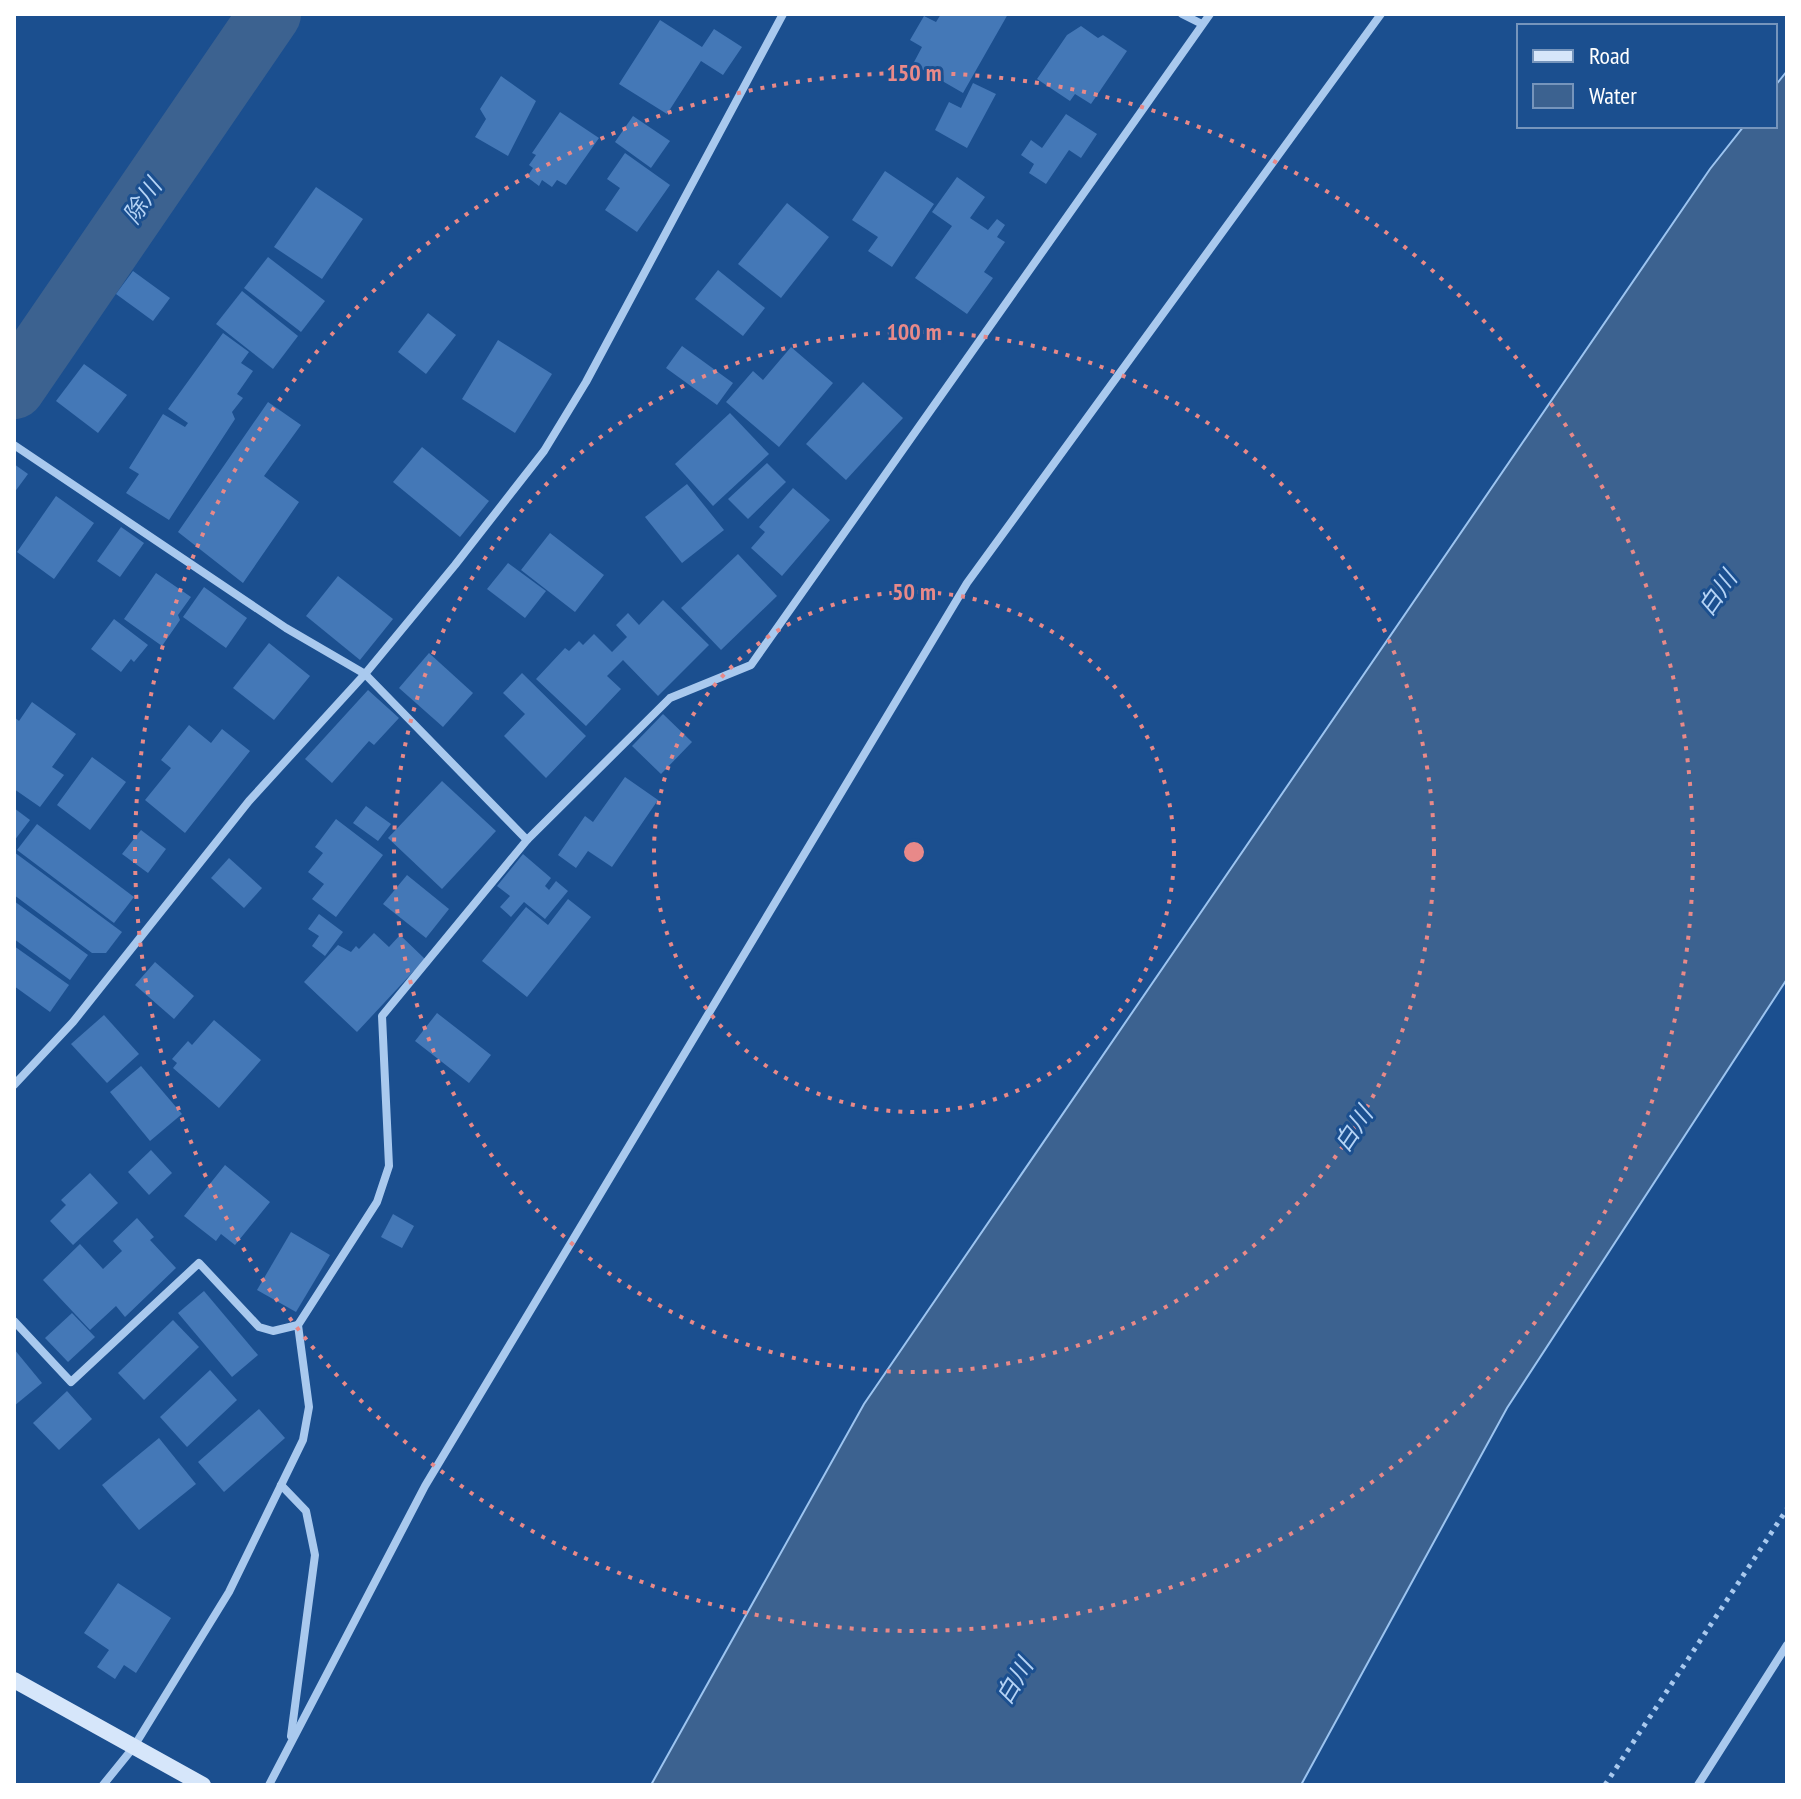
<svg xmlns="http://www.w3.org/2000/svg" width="1801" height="1799" font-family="'PT Sans Narrow','Noto Sans JP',sans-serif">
<rect width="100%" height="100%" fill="#1b4f8f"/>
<path fill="#3c6290" stroke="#9cc4f0" stroke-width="2" d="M1787 71V979L1507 1408 1301 1785H651L864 1404 1710 169 1744 126H1775V86Z"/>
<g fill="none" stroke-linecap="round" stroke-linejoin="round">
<path stroke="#3c6290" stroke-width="62" d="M14 388 270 14"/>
</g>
<g fill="#4478b7">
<path d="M941 14H1008L963 93 913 64 922 47 910 40 924 16 936 22Z"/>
<path d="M660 20 702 47 714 29 742 47 723 75 701 61 667 114 619 84Z"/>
<path d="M1081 26 1098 38 1103 35 1127 51 1091 104 1075 94 1070 101 1037 79 1067 35Z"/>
<path d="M501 76 536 101 508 156 475 137 486 119 480 109Z"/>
<path d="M973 83 996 94 967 148 935 130 949 102 961 108Z"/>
<path d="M560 112 599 138 566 185 557 180 552 187 542 180 539 186 527 177 533 168 529 165 536 155 532 153Z"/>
<path d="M1066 114 1097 134 1081 158 1069 150 1046 184 1029 173 1034 164 1021 155 1031 140 1042 148Z"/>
<path d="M633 116 670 141 651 168 615 142Z"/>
<path d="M625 153 670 185 637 232 605 210 620 188 607 179Z"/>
<path d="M885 171 934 204 892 267 868 251 878 237 852 220Z"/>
<path d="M957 177 985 197 970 218 988 230 997 219 1005 225 997 237 1005 242 984 272 993 278 967 314 915 278 952 226 932 212Z"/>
<path d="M316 187 363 219 322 279 274 247Z"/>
<path d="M787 203 829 237 781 298 738 264Z"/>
<path d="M268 257 325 301 301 332 244 288Z"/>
<path d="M718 270 765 308 743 336 695 299Z"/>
<path d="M133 271 170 298 153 321 116 294Z"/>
<path d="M242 291 298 336 273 369 216 324Z"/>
<path d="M428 313 456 335 426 374 398 352Z"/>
<path d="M223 333 249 352 241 363 253 371 237 394 243 398 232 412 235 419 169 520 126 493 139 474 129 468 163 414 185 427 188 423 168 409Z"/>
<path d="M498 340 552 374 515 433 462 399Z"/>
<path d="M682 346 733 383 717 405 666 368Z"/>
<path d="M791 347 833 383 779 447 726 402 753 371 763 380Z"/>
<path d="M84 364 127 395 98 433 56 401Z"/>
<path d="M863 382 903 418 846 480 806 444Z"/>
<path d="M268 402 301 425 264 476 299 502 243 583 178 532Z"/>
<path d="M730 413 769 454 713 506 675 464Z"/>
<path d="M422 447 489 501 460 537 393 482Z"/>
<path d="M767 463 786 482 748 519 728 499Z"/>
<path d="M14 464 28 474 14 493Z"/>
<path d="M687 484 724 530 682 563 645 517Z"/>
<path d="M793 488 830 520 782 576 751 548 765 532 759 527Z"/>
<path d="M56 496 94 523 54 579 17 552Z"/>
<path d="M121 527 144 543 120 577 97 561Z"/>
<path d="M550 533 604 575 575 612 521 570Z"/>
<path d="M738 554 777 596 721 650 681 608Z"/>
<path d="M508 563 546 591 525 618 487 589Z"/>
<path d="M156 573 191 597 178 615 180 620 162 646 124 619Z"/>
<path d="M338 576 393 619 360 660 306 616Z"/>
<path d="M204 587 247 618 226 648 183 617Z"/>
<path d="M663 600 709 645 658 696 623 660 607 676 621 689 586 726 536 679 565 648 569 651 579 641 583 645 594 634 612 652 627 637 616 625 628 613 639 625Z"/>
<path d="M114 619 148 645 134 662 131 659 121 672 91 649Z"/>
<path d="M269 643 310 676 274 720 233 688Z"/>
<path d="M429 653 473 693 443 727 399 688Z"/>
<path d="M522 673 586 736 546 778 504 736 525 714 503 693Z"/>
<path d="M368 690 399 718 374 745 369 741 332 783 305 759Z"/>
<path d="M32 702 76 734 52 767 64 775 40 807 14 789V717L19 721Z"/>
<path d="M663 714 692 742 661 774 632 746Z"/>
<path d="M189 725 211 743 222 729 250 751 185 833 145 800 171 768 161 760Z"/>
<path d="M92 757 126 782 90 830 57 805Z"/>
<path d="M625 777 658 800 612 867 588 851 576 868 558 855 585 816 593 822Z"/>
<path d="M442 781 496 831 442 889 388 838Z"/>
<path d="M366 806 391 824 378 841 353 823Z"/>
<path d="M14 808 30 820 14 841Z"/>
<path d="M336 819 383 855 336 917 312 899 324 884 308 872 323 853 315 847Z"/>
<path d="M37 824 134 897 114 923 17 850Z"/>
<path d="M141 830 166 849 148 873 122 854Z"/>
<path d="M14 852 122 932 106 953H92L14 895Z"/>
<path d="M523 854 551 878 545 886 549 890 556 881 568 891 545 919 524 902 511 917 500 907 510 896 497 886Z"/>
<path d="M229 858 262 888 244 908 211 878Z"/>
<path d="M407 875 449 909 426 938 383 904Z"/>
<path d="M568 899 591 917 527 997 482 961 526 907 548 925Z"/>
<path d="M14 901 88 955 70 980 14 939Z"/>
<path d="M319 914 343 932 325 956 312 946 319 936 308 929Z"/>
<path d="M374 933 389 947 400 935 425 959 357 1032 304 982 338 945 351 952 356 946 359 949Z"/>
<path d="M14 946 69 985 50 1012 14 986Z"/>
<path d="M155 962 194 996 174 1019 135 985Z"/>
<path d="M437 1013 491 1055 469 1083 415 1041Z"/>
<path d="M104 1015 139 1054 107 1083 71 1044Z"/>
<path d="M214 1020 261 1060 219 1108 173 1068 177 1063 172 1059 188 1041 192 1045Z"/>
<path d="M141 1066 182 1114 150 1141 110 1092Z"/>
<path d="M151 1150 172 1173 149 1195 128 1172Z"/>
<path d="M225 1165 270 1202 235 1245 221 1234 216 1241 184 1216Z"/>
<path d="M90 1173 118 1203 73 1245 50 1221 66 1205 61 1200Z"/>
<path d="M393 1214 414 1226 402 1248 381 1237Z"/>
<path d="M137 1218 154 1237 150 1240 176 1268 125 1317 116 1306 90 1330 43 1280 80 1244 103 1269 122 1251 113 1241Z"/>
<path d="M291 1232 330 1255 296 1312 257 1290Z"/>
<path d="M204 1291 258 1355 232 1377 178 1313Z"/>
<path d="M72 1313 95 1337 68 1362 45 1338Z"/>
<path d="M173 1320 199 1347 144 1400 118 1373Z"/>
<path d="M14 1349 42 1383 14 1406Z"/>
<path d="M210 1370 237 1400 187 1447 160 1417Z"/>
<path d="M67 1391 92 1419 59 1450 33 1423Z"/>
<path d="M259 1409 285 1438 224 1492 198 1462Z"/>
<path d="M159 1438 196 1484 139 1530 102 1485Z"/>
<path d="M118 1583 171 1618 136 1673 124 1665 115 1679 97 1667 109 1650 84 1633Z"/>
</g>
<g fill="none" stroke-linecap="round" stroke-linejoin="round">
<path stroke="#a9c9ee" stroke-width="5" stroke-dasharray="4 6" stroke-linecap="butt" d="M1605 1785 1787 1509"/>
<g stroke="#a9c9ee" stroke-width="8">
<path d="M1182 14 1202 24"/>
<path d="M14 445 286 628 365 674 527 840 382 1016 389 1166 377 1202 298 1325 309 1407 303 1440 229 1592 133 1748 103 1785"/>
<path d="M527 840 670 698 751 665 1210 14"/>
<path d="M14 1085 73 1022 249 801 365 674 455 565 544 451 586 382 783 14"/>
<path d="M14 1321 71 1382 199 1263 259 1327 273 1331 298 1325"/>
<path d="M281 1485 306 1511 315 1555 291 1736"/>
<path d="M269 1785 425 1486 967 583 1381 14"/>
<path d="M1698 1785 1787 1645"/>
</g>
<path stroke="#d6e6fa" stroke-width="16" d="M14 1680 203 1785"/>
</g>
<g fill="none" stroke="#e88989" stroke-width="4" stroke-dasharray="4 8">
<circle cx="914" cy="852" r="260"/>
<circle cx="914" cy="852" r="520"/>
<circle cx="914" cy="852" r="779"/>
</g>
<g text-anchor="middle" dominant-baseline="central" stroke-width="6" stroke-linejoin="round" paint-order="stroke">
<g font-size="24" font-style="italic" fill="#b5d3f5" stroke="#1b4f8f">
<text transform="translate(142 201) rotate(-56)">除川</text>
<text transform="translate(1717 593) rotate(-55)">白川</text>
<text transform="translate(1353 1129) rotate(-56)">白川</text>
<text transform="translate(1014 1681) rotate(-59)">白川</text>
</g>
</g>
<circle cx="914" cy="852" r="12" fill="#e88989" stroke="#1b4f8f" stroke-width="4"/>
<g font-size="24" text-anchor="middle" font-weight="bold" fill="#e88989" stroke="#1b4f8f" stroke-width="6" stroke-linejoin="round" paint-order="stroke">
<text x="914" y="81">150 m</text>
<text x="914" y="340">100 m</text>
<text x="914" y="600">50 m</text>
</g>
<rect width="1801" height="1799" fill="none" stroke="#ffffff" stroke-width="32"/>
<rect x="1517" y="24" width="260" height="104" fill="#1b4f8f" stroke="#7695bc" stroke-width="2"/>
<rect x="1533" y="50" width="40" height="12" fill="#d6e6fa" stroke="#7695bc" stroke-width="2"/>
<text x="1589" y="64" font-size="24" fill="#ffffff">Road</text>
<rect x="1533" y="84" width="40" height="24" fill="#3c6290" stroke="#7695bc" stroke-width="2"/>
<text x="1589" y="104" font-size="24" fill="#ffffff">Water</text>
</svg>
